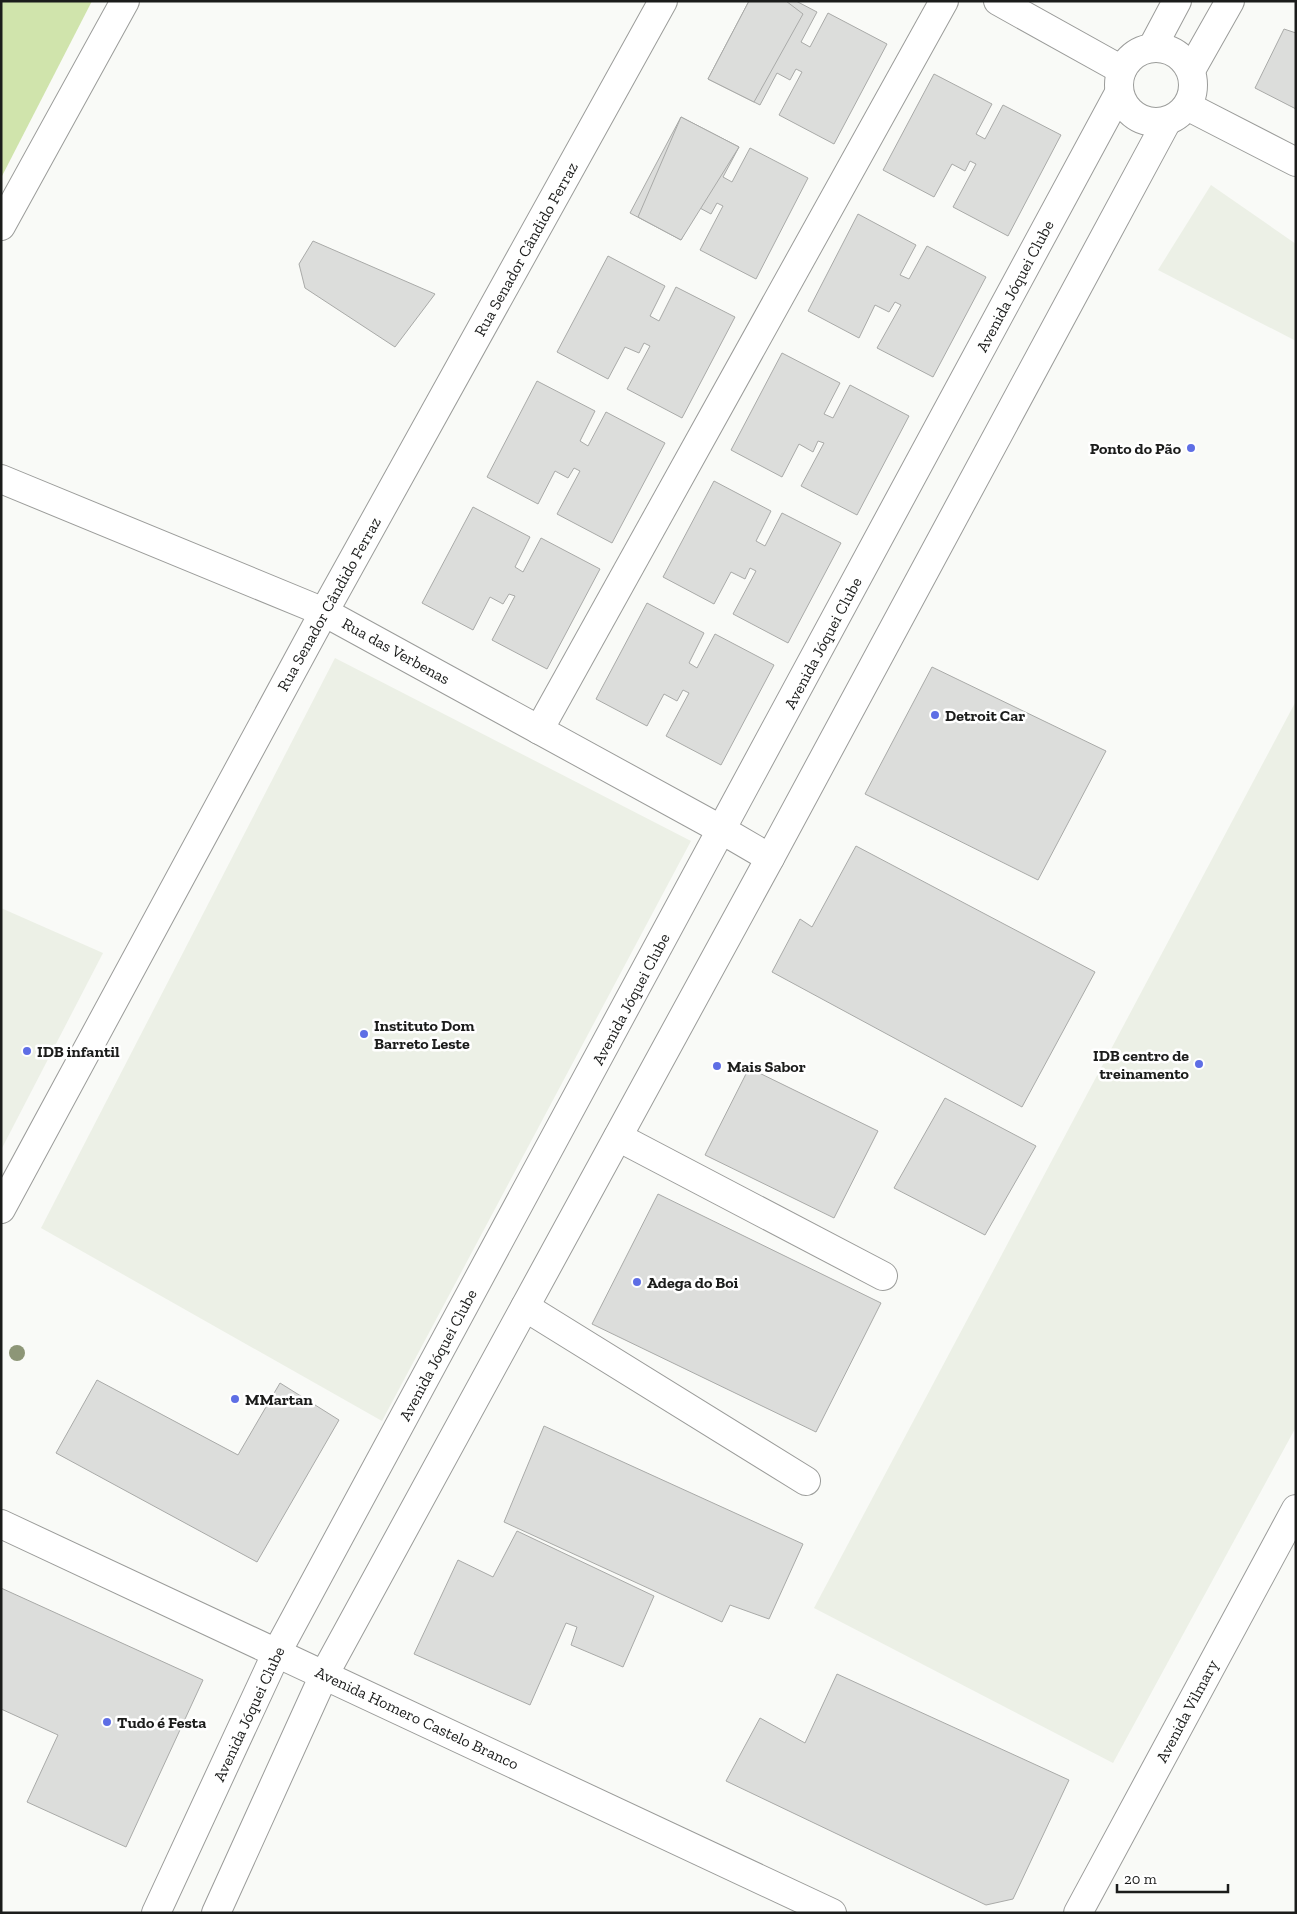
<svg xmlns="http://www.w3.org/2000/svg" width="1297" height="1914" font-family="'Zilla Slab',serif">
<rect width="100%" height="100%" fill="#f9faf7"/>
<g fill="#ecf0e6">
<path d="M1211 185 1296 244V341L1158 270Z"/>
<path d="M335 658 691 841 382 1421 41 1228Z"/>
<path d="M1296 701V1427L1113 1763 814 1608Z"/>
<path d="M1 908 103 953 1 1150Z"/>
</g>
<path fill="#d0e4ac" d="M1 1H92L1 178Z"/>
<g fill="#dcdddb" stroke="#a9aaa8">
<path d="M749 1H796L817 12 801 42 810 47 828 13 887 44 834 144 779 115 802 72 796 69 790 80 777 73 760 105 708 79Z"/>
<path d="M749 1H786L803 14 754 102 708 79Z"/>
<path d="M1284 29 1296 33V109L1255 88Z"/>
<path d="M934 74 992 104 976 134 985 139 1003 105 1061 135 1008 236 953 207 976 164 970 161 965 171 952 164 934 197 883 170Z"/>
<path d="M681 117 739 147 723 177 732 182 750 148 808 178 756 279 700 250 723 206 717 203 711 214 698 207 681 240 630 213Z"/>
<path d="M681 117 739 147 681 240 638 217Z"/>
<path d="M858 214 916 245 900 275 909 279 927 246 986 277 933 377 877 348 901 305 895 302 889 312 875 305 859 338 808 311Z"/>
<path d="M313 241 435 294 395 347 305 288 299 264Z"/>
<path d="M608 256 665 286 650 316 659 321 676 287 735 317 682 418 627 389 650 346 644 343 639 353 625 347 608 379 557 352Z"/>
<path d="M782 353 840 383 824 414 833 418 850 385 909 416 857 515 801 486 824 443 818 441 813 452 799 444 782 477 731 450Z"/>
<path d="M537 381 595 411 580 441 588 446 606 412 665 443 612 543 557 514 580 471 574 468 568 478 555 471 538 504 487 477Z"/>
<path d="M714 481 771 511 756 541 765 546 782 513 841 543 788 643 733 614 756 571 750 568 745 579 731 572 714 604 663 577Z"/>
<path d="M473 507 530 537 515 567 523 572 541 538 600 569 547 669 492 640 515 596 509 594 503 604 490 597 473 630 422 603Z"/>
<path d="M647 603 704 633 689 663 697 668 715 634 774 665 721 765 666 736 689 693 683 690 677 701 664 694 647 726 596 699Z"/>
<path d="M932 667 1106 751 1038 880 865 794Z"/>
<path d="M856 846 1095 972 1022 1107 772 972 800 919 812 927Z"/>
<path d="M749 1068 878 1131 834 1218 705 1155Z"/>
<path d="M945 1098 1036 1146 985 1235 894 1188Z"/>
<path d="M658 1194 881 1303 816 1432 592 1324Z"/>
<path d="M97 1380 238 1455 280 1383 339 1420 257 1562 56 1453Z"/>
<path d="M544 1426 803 1544 769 1619 730 1605 722 1622 504 1522Z"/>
<path d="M517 1531 654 1596 623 1667 571 1645 577 1627 566 1623 530 1705 414 1654 458 1560 493 1577Z"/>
<path d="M1 1588 203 1680 126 1847 27 1802 58 1735 1 1709Z"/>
<path d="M837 1674 1069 1780 1013 1899 986 1905 726 1781 760 1718 805 1743Z"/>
</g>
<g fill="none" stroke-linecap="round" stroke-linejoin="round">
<defs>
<g id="minor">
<path d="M998 1 1122 70"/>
<path d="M1187 106 1296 162"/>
<path d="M1 226 125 1"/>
<path d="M1 479 324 612 722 830"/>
<path d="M539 730 944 1"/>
<path d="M618 1137 883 1276"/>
<path d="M1 1209 324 612 663 1"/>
<path d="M525 1307 806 1481"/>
<path d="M1078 1913 1296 1509"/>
</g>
<g id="major">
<circle cx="1156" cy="85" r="37"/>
<path d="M1152 48 1177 1"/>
<path d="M1191 70 1230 1"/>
<path d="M722 830 770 858"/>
<path d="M1 1524 832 1913"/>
<path d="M156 1913 277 1652 1119 93"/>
<path d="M216 1913 324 1675 770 858 1167 121"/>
</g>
</defs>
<use href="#minor" stroke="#9b9c9a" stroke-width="30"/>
<use href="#major" stroke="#9b9c9a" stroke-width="30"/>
<use href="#minor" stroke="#fff" stroke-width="28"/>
<use href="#major" stroke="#fff" stroke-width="28"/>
</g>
<circle fill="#8d9677" cx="17" cy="1353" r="8"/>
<g fill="#5e6ee5" stroke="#fff" stroke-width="2">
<circle cx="1191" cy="448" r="5"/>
<circle cx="935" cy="715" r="5"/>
<circle cx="364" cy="1034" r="5"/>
<circle cx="27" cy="1051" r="5"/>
<circle cx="1199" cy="1064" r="5"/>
<circle cx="717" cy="1066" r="5"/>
<circle cx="637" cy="1282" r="5"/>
<circle cx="235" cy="1399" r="5"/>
<circle cx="107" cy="1722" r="5"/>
</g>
<g text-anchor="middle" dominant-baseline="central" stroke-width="5" stroke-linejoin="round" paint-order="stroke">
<g font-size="16" fill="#1b1c1b" stroke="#fff">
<text transform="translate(526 249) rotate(-61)">Rua Senador Cândido Ferraz</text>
<text transform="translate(1015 286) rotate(-62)">Avenida Jóquei Clube</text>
<text transform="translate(329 604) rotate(-61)">Rua Senador Cândido Ferraz</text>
<text transform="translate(823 643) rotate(-62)">Avenida Jóquei Clube</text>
<text transform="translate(396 651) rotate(29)">Rua das Verbenas</text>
<text transform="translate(631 999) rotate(-62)">Avenida Jóquei Clube</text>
<text transform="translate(438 1355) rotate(-62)">Avenida Jóquei Clube</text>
<text transform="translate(1187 1711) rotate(-62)">Avenida Vilmary</text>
<text transform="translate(249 1714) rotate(-65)">Avenida Jóquei Clube</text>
<text transform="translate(417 1718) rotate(25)">Avenida Homero Castelo Branco</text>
</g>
<g font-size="16" font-weight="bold" fill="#1b1c1b" stroke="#fff" text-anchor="start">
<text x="1181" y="448" text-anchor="end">Ponto do Pão</text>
<text x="945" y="715">Detroit Car</text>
<text x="374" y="1025">Instituto Dom<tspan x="374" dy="18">Barreto Leste</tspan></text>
<text x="37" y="1051">IDB infantil</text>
<text x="1189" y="1055" text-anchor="end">IDB centro de<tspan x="1189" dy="18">treinamento</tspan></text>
<text x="727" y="1066">Mais Sabor</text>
<text x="647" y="1282">Adega do Boi</text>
<text x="245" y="1399">MMartan</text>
<text x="117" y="1722">Tudo é Festa</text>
</g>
</g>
<rect width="1297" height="1914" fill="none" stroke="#1b1c1b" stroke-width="5"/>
<path d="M1117 1884v8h111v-8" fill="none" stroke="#1b1c1b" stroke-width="2.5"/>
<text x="1124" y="1884" font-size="15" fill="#1b1c1b" stroke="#ffffff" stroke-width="4" paint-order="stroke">20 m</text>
</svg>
